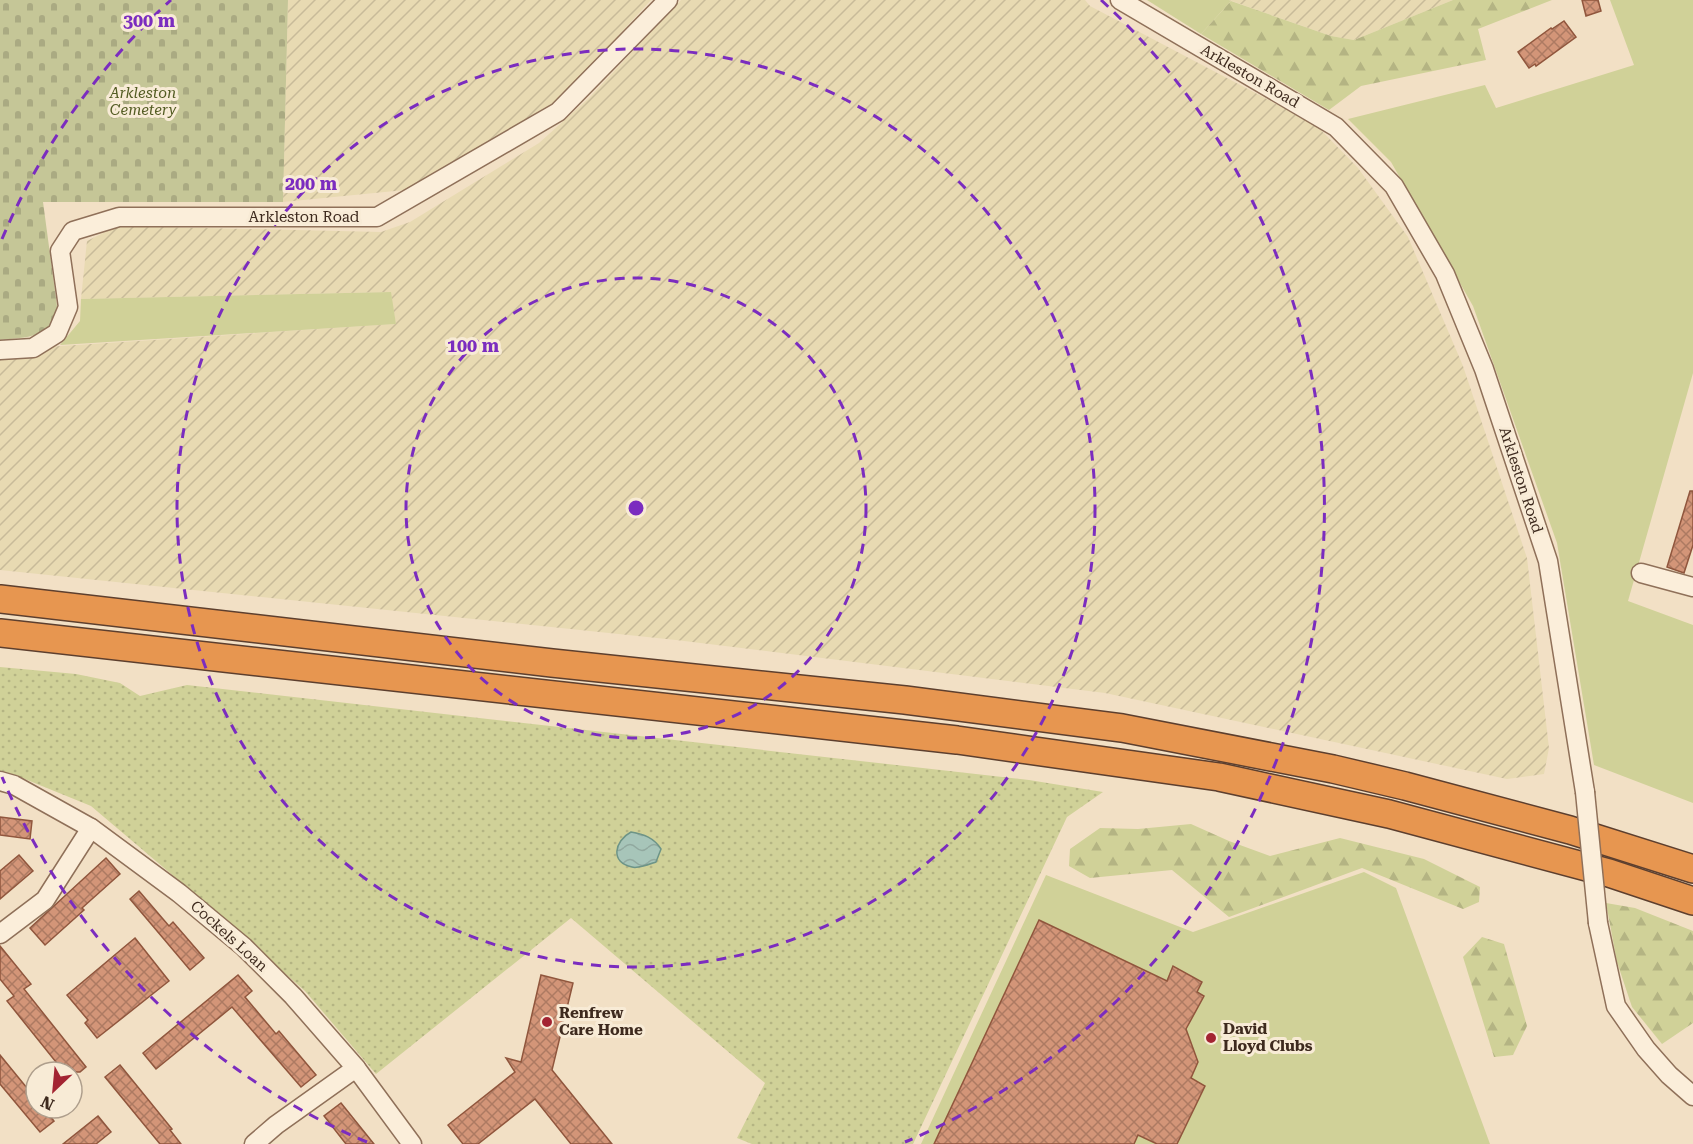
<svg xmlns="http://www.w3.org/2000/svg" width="1693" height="1144" font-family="'Roboto Serif',serif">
<defs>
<pattern id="farmland-furrows" width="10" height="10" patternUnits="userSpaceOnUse" patternTransform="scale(1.5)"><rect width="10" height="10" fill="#e8dab2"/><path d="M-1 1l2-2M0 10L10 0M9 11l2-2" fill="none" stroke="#c8bb99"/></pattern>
<pattern id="forest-firs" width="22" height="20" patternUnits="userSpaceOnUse" patternTransform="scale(1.5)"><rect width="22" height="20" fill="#d0d198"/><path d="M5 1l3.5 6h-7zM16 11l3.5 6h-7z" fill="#b4b483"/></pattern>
<pattern id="cemetery-stones" width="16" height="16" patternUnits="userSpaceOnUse" patternTransform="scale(1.5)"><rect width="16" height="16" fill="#c5c697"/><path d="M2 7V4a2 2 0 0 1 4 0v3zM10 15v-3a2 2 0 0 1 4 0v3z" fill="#aaaa82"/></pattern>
<pattern id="park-dots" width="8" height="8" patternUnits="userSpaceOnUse" patternTransform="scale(1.5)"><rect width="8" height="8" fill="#d0d198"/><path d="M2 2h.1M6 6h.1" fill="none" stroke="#b4b483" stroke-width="1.8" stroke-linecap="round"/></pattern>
<pattern id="water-waves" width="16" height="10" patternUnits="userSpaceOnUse" patternTransform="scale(1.5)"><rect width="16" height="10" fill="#a7c5b9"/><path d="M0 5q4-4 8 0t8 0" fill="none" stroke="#91a99f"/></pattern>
<pattern id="building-cross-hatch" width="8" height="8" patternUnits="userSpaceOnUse" patternTransform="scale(1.5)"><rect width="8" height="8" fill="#d39578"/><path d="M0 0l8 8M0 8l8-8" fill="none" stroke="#ad7a62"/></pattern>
</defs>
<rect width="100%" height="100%" fill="#f2e0c5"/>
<g fill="url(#farmland-furrows)">
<path d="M288 0H651L560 99 405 190 283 202Z"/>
<path d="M681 0H1085L1090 6 1316 125 1358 168 1408 237 1463 366 1527 558 1549 748 1544 774 1507 779 1105 693 676 640 0 570V350L396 324 390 292 81 299 87 241 117 226 381 232 410 222 539 143 588 99Z"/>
<path d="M1229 0H1453L1354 40 1331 36Z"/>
</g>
<g fill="#d0d198">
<path d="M1147 0H1229L1231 1 1201 34Z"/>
<path d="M1610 0H1693V373L1628 601 1693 625V803L1594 765 1557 543 1473 306 1391 162 1348 119 1485 85 1496 108 1634 65Z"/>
<path d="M391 292 396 324 60 345 80 321 81 299Z"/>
<path d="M1364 872 1396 888 1490 1144H921L1046 875 1193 932Z"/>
</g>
<g fill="url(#forest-firs)">
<path d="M1453 0H1552L1478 29 1486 60 1361 86 1329 110 1201 34 1231 1 1331 36 1354 40Z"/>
<path d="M1191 824 1229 841 1270 856 1340 838 1424 859 1480 887 1479 902 1463 909 1362 868 1229 917 1172 870 1090 878 1069 866 1070 849 1100 828 1138 829Z"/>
<path d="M1606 903 1635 908 1693 931V1023L1662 1044 1632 1007 1617 962Z"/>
<path d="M1482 937 1504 944 1527 1026 1513 1055 1494 1057 1463 957Z"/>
</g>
<path fill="url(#cemetery-stones)" d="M0 0H288L283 202H43L57 306C53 339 26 337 0 340Z"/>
<path fill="url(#park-dots)" d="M0 667 76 674 120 683 140 696 187 685 1029 780 1103 792 1067 817 913 1144H752L737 1138 765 1083 571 918 376 1074 305 991 183 884 91 806 15 775 0 771Z"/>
<path fill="url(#water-waves)" stroke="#6d9487" stroke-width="1.5" d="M631 832C644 834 654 838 661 849L656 862C650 864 638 869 632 867 610 863 614 841 631 832Z"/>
<g fill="url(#building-cross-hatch)" stroke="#90563d" stroke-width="1.5">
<path d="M1582 0H1598L1601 11 1586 16Z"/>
<path d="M1564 21 1576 37 1536 66 1535 64 1529 68 1518 52 1551 28 1552 29Z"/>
<path d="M1690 491H1693V545L1684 573 1667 567Z"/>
<path d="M0 817 32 821 30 839 0 835Z"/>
<path d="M19 855 33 871 0 899V871Z"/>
<path d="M106 858 120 874 82 908 84 910 45 945 30 928Z"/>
<path d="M139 891 169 926 173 922 204 958 190 970 130 899Z"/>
<path d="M1039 920 1167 981 1173 966 1202 982 1197 992 1204 996 1186 1029 1198 1062 1191 1078 1205 1086 1177 1144H1157L1138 1135 1134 1144H934Z"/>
<path d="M135 938 169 981 97 1038 85 1023 88 1020 67 995Z"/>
<path d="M0 946 31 984 24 989 86 1067 80 1072H64L7 1001 14 996 0 979Z"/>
<path d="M238 975 252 991 245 997 276 1034 279 1031 316 1075 301 1087 232 1007 156 1069 143 1053Z"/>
<path d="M541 975 573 983 552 1070 612 1144H571L535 1099 478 1144H463L448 1125 515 1072 506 1058 521 1062Z"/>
<path d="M0 1055 36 1099V1108H44L54 1121 40 1132 0 1084Z"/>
<path d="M120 1065 172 1129 170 1130 181 1144H160L105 1077Z"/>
<path d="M341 1103 374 1144H346L324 1116Z"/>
<path d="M98 1116 111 1132 96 1144H63Z"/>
</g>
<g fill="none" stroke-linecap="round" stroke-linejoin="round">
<defs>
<g id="minor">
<path d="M1120 0 1336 127 1394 186 1445 274 1484 369 1548 561 1585 792"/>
<path d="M0 350 33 348 57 333 68 307 60 251 73 231 119 217H377L558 112 668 0"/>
<path d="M1641 573 1693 587"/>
<path d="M0 781 14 785 91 828 179 893 244 947 293 996 356 1068 412 1144"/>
<path d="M1598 923 1616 1006 1646 1049 1669 1075 1693 1096"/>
<path d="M0 934 45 900 91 828"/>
<path d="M254 1144 276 1125 356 1068"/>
</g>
<g id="highway">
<path d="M0 599 552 663 905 700 1122 728 1333 769 1405 786 1570 830 1693 869"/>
<path d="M0 633 957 740 1219 777 1389 814 1609 873 1693 901"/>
</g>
</defs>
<use href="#minor" stroke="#8f7059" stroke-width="21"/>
<use href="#highway" stroke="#5d3f2e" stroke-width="30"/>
<use href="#minor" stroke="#fbeeda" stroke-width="18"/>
<use href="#highway" stroke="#e79650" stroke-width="27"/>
<defs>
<path id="minor-bridge" d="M1585 792 1598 923"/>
</defs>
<use href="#minor-bridge" stroke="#8f7059" stroke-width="21" stroke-linecap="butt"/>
<use href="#minor-bridge" stroke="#fbeeda" stroke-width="18"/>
</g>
<g fill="none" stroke="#7b2cbf" stroke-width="3" stroke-dasharray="10 8">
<circle cx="636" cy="508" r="230"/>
<circle cx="636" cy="508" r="459"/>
<path d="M367 1142A689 689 0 0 1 2 777M2 239A689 689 0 0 1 171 0M1101 0A689 689 0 0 1 905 1142"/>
</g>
<g fill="#a32432" stroke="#f8ebd6" stroke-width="2">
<circle cx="547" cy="1022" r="6"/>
<circle cx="1211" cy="1038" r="6"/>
</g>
<g text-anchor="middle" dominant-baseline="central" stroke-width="6" stroke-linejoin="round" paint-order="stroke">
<g font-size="15" fill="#3e2a1e" stroke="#f8ebd6">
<text transform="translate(1250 76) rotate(30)">Arkleston Road</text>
<text x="304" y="217">Arkleston Road</text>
<text transform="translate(1521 480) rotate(72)">Arkleston Road</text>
<text transform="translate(229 936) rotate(42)">Cockels Loan</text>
</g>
<g font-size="15" font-style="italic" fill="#535c23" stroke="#f8ebd6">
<text x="143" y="93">Arkleston<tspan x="143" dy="17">Cemetery</tspan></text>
</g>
<g font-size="15" font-weight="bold" fill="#3e2a1e" stroke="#f8ebd6" text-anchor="start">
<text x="559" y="1013">Renfrew<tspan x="559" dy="17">Care Home</tspan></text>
<text x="1223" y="1029">David<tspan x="1223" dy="17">Lloyd Clubs</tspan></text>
</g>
</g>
<circle cx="636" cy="508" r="9" fill="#7b2cbf" stroke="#f8ebd6" stroke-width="3"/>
<g font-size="18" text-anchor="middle" font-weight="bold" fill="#7b2cbf" stroke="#f8ebd6" stroke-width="6" stroke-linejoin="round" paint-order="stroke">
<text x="149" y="27">300 m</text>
<text x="311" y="190">200 m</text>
<text x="473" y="352">100 m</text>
</g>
<g transform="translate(54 1090) rotate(206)"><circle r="28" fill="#f8ebd6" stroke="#ae9e8c" stroke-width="1.5"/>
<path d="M0-4.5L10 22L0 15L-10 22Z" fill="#a32432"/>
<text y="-9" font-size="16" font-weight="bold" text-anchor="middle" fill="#3e2a1e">N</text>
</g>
</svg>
